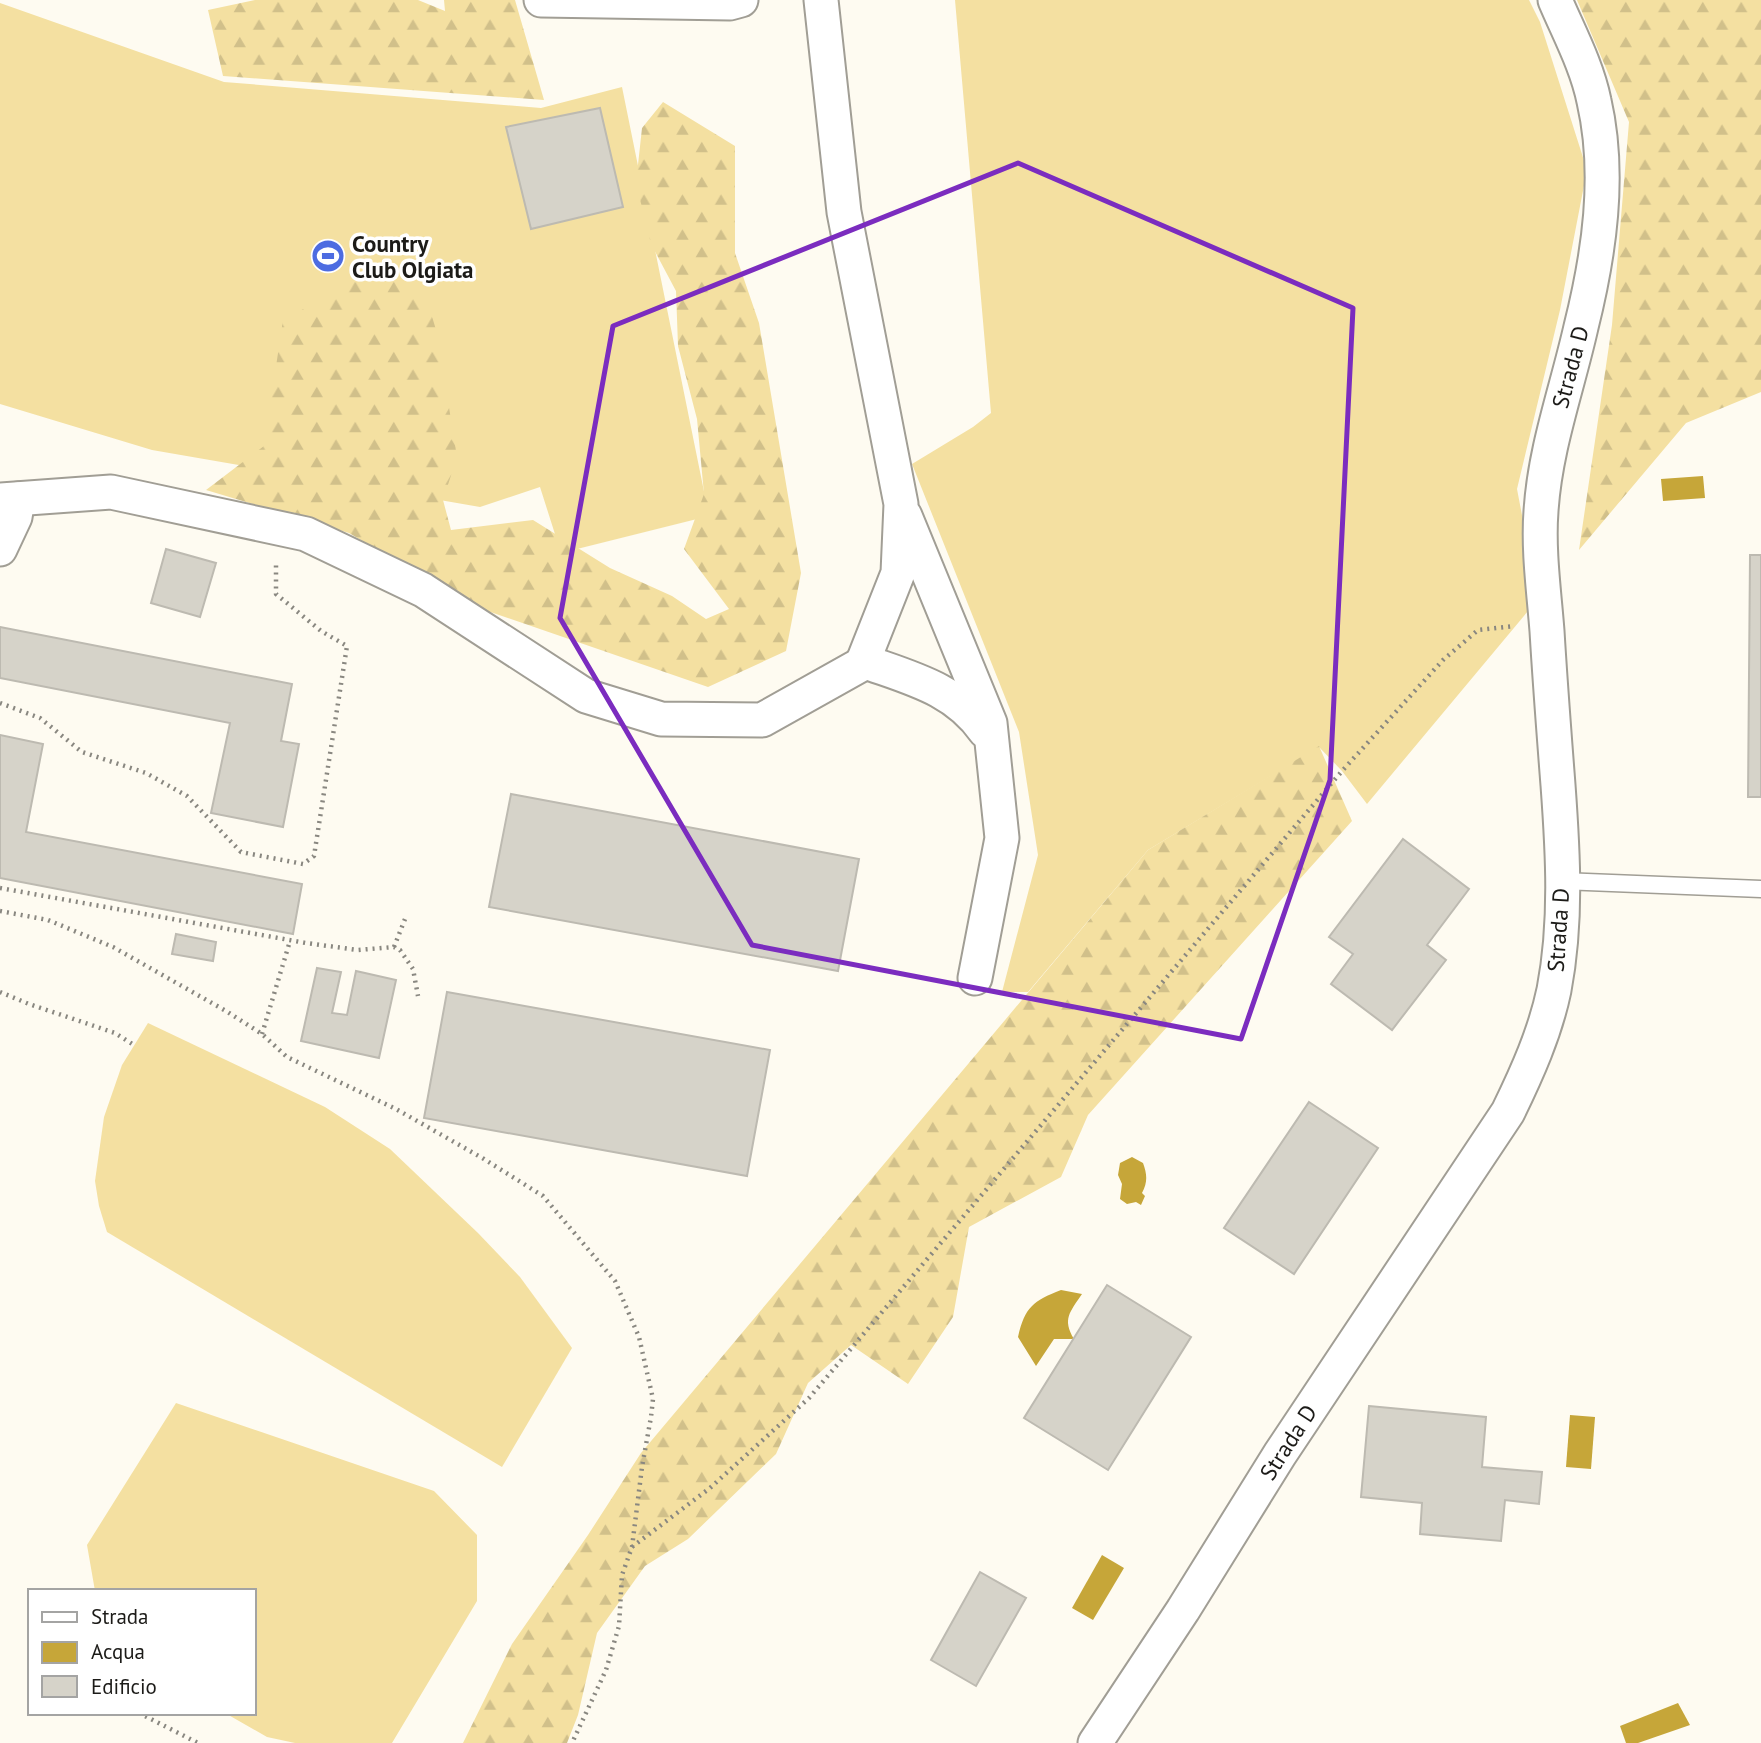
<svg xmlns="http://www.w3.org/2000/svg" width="1761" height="1743" font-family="'PT Sans',sans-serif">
<defs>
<pattern id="forest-firs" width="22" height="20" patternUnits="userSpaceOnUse" patternTransform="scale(1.75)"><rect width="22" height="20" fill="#f4e0a1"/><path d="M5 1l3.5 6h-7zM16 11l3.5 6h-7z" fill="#d1c08a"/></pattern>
</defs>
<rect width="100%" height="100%" fill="#fefbf1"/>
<g fill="#f4e0a1">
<path d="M955 0H1529L1540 22 1587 170 1560 310 1517 489 1538 599 1367 804 1342 771 1319 747 1148 850 1028 992H1002L1038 855 1019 732 912 464 973 427 991 413Z"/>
<path d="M0 3 224 82 541 108 622 87 709 516 561 553 540 487 480 507 152 450 0 404Z"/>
<path d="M148 1023 325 1107 390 1149 478 1233 520 1277 572 1348 502 1467 107 1232 99 1206 95 1181 104 1117 122 1065Z"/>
<path d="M176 1403 434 1491 477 1535V1601L392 1743H295L267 1737 225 1713H254V1591H95L87 1545Z"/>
</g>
<g fill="url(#forest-firs)">
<path d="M255 0H418L445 11 444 0H515L544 100 223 76 208 10Z"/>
<path d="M1577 0H1761V392L1686 423 1579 550 1612 325 1629 122Z"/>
<path d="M663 102 735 146V253L759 323 801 573 786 651 708 687 470 605 349 533 206 490 264 446 283 320 380 268 423 287 437 333 457 457 443 500 451 530 533 520 610 568 672 596 706 619 729 609 684 549 704 494 697 419 678 346 676 291 651 244 636 183 642 128Z"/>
<path d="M1319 746 1352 821 1088 1115 1061 1177 969 1227 953 1317 908 1384 851 1345 808 1383 776 1454 688 1539 645 1566 597 1633 578 1715 567 1743H463L512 1644 588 1535 641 1453 1148 850Z"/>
</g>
<g fill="#c6a639">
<path d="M1703 476 1705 498 1663 501 1661 479Z"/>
<path d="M1132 1157 1143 1163C1147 1174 1148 1182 1142 1193L1145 1196 1141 1205 1136 1202 1127 1204 1120 1199 1122 1184 1118 1175 1120 1163Z"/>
<path d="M1061 1290 1082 1294C1070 1312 1062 1319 1074 1339H1054L1036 1366 1018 1337C1025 1307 1033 1301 1061 1290Z"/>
<path d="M1570 1415 1595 1417 1591 1469 1566 1467Z"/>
<path d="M1102 1555 1124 1568 1093 1620 1072 1608Z"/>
<path d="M1678 1703 1690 1725 1638 1743H1626L1620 1726Z"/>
</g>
<g fill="#d6d3c9" stroke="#bdbab1" stroke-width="2">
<path d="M600 108 623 207 531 229 506 127Z"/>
<path d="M166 549 216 563 200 617 151 603Z"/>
<path d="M1750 555H1761V797H1748Z"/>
<path d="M0 627 292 684 281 741 299 744 283 827 211 813 230 723 0 678Z"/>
<path d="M0 735 43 744 26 832 302 884 293 934 0 878Z"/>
<path d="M511 794 859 859 838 971 489 907Z"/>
<path d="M1403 839 1469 889 1427 945 1446 960 1392 1030 1331 984 1353 954 1329 937Z"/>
<path d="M176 934 216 942 213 961 172 954Z"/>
<path d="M317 968 341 972 332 1013 347 1015 356 971 396 980 379 1058 301 1041Z"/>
<path d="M447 992 770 1050 747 1176 424 1118Z"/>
<path d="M1309 1102 1378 1148 1294 1274 1224 1228Z"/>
<path d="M1107 1285 1191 1337 1108 1470 1024 1418Z"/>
<path d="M1369 1406 1486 1417 1482 1467 1542 1472 1539 1504 1505 1500 1501 1541 1420 1534 1422 1503 1361 1497Z"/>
<path d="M980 1572 1026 1598 976 1686 931 1660Z"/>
</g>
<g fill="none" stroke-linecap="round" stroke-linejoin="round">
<defs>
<path id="lane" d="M1562 881 1761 889"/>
<g id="street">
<path d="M541 0 730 3 741 0"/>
<path d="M0 500 111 492 306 534 423 590 586 696 661 719 762 720 862 664 898 573 901 504 844 212 821 0"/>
<path d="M905 516 990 723 1002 838 975 978"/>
<path d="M0 549 15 517 18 499"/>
<path d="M863 661C910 678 955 688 985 731"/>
<path d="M1095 1743 1183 1610 1280 1454 1508 1112C1527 1073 1545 1033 1554 990 1567 922 1563 853 1558 785 1554 733 1550 682 1547 631 1544 592 1538 550 1541 511 1545 448 1567 389 1581 327 1599 255 1611 175 1594 101 1587 66 1569 33 1555 0"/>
</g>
</defs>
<use href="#lane" stroke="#a19e95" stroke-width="19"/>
<use href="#street" stroke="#a19e95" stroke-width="37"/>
<g stroke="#898780" stroke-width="4.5" stroke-dasharray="2 5" stroke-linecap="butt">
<path d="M0 703 40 718 82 752 146 773 187 796 241 852 303 864 314 856 347 646 321 631 276 594V561"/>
<path d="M0 888 306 943 358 950 394 947 400 950 413 969 418 996"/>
<path d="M0 911 48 920 113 947 226 1011 262 1034 287 1057 396 1109 484 1159 543 1196 615 1281 639 1337 653 1399 651 1417 642 1467 632 1547 622 1575 619 1626 606 1670 572 1743"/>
<path d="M394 947 405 919"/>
<path d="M0 992 29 1004 115 1033 134 1045"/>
<path d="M262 1034 290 941"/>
<path d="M632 1547 710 1488 809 1398 1342 771 1443 660 1478 630 1514 626"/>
<path d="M139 1713 198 1743"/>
</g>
<use href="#lane" stroke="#fff" stroke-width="16"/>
<use href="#street" stroke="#fff" stroke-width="33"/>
</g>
<path fill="none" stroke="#7b2cbf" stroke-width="5" stroke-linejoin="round" d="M1018 163 1353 308 1330 780 1241 1039 752 945 560 618 613 326Z"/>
<defs>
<symbol id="stadium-disc" viewBox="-11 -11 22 22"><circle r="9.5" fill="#4d6ce1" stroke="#fff"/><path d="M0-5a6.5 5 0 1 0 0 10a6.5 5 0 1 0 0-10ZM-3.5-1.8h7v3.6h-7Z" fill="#fff"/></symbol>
</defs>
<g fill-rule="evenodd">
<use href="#stadium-disc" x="309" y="237" width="38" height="38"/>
</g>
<g text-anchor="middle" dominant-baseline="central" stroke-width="7" stroke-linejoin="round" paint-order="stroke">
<g font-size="23" font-weight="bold" fill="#1c1b18" stroke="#fff" text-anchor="start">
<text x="352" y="243">Country<tspan x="352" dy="26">Club Olgiata</tspan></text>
</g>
<g font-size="23" fill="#1c1b18" stroke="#fff">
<text transform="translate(1570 367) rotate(-75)">Strada D</text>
<text transform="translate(1558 930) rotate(-86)">Strada D</text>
<text transform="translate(1288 1442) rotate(-57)">Strada D</text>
</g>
</g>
<rect x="28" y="1589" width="228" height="126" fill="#ffffff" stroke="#a4a4a3" stroke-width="2"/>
<rect x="42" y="1612" width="35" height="10" fill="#ffffff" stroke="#a4a4a3" stroke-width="2"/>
<text x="91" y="1624" font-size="21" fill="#1c1b18">Strada</text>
<rect x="42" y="1642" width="35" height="21" fill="#c6a639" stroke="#a4a4a3" stroke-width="2"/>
<text x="91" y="1659" font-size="21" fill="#1c1b18">Acqua</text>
<rect x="42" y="1676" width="35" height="21" fill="#d6d3c9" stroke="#a4a4a3" stroke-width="2"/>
<text x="91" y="1694" font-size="21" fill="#1c1b18">Edificio</text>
</svg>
